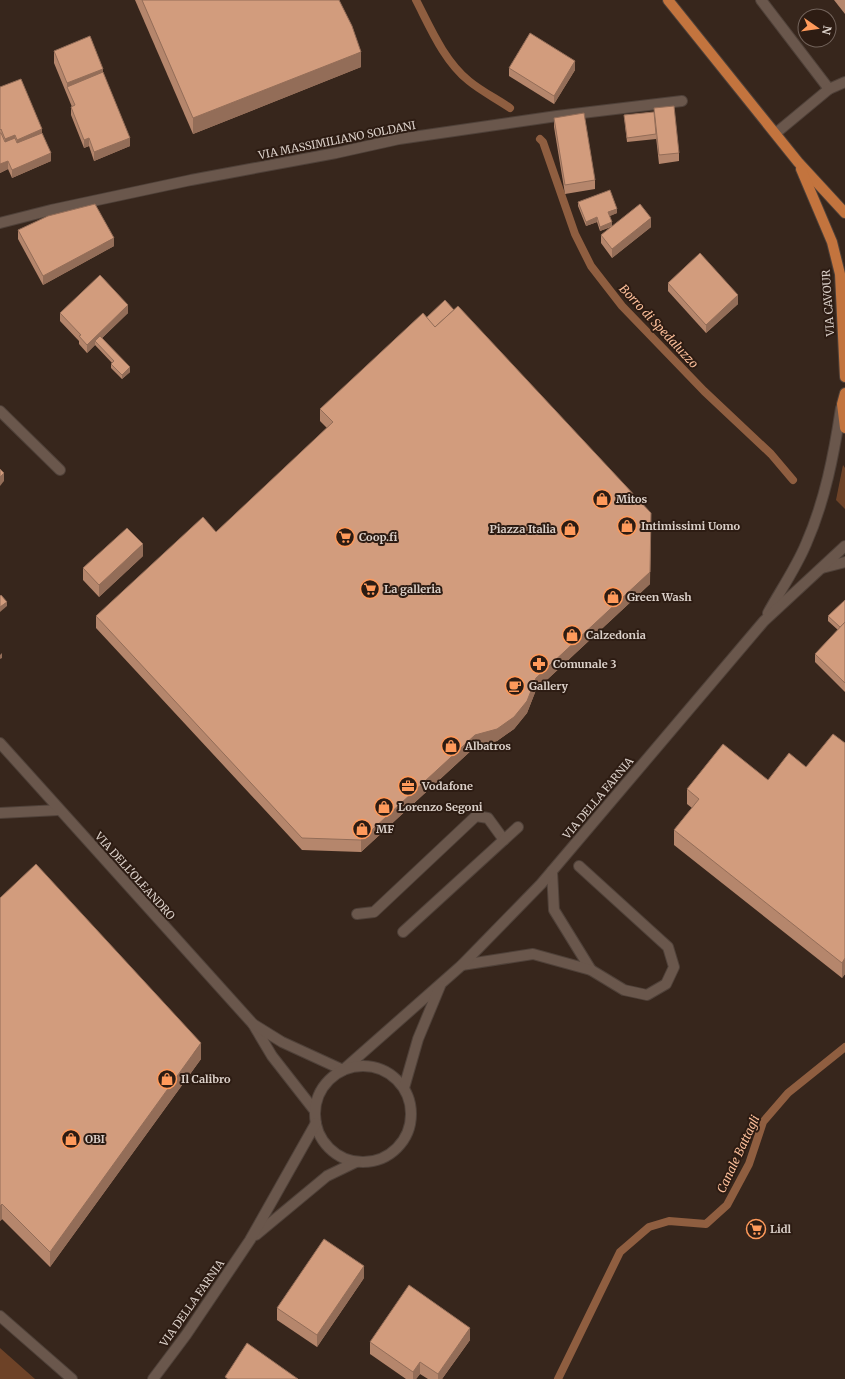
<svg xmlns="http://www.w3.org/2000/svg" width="845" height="1379" font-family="Merriweather,serif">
<rect width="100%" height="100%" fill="#37261c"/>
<g fill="#6d4227">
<path d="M843 465 845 468V509L836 500Z"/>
<path d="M0 1348 35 1379H0Z"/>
</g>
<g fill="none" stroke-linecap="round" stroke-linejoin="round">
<g stroke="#8f5e40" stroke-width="8">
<path d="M416 0C430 27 444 61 469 81 481 91 497 99 510 108"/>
<path d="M540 139 543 142 575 234 591 266 622 306 704 391 771 454 793 480"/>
<path d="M558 1379 620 1252 649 1227 669 1221 706 1224 727 1205 749 1164 763 1122 788 1093 845 1047"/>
</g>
<defs>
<g id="lane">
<path d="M0 813 59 810"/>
<path d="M552 871 554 910 591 970"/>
<path d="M357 914 374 912 476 816 488 818 504 840"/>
<path d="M403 932 518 827"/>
<path d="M462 965 533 954 591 970 624 990 647 995 666 984 674 967 668 947 579 866"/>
<path d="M0 1316 72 1379"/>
</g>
<g id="street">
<path d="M761 0 829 89"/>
<path d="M776 133 829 89 845 82"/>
<path d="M0 223 51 210 191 180 336 153 399 139 557 116 682 101"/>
<path d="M0 411 60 470"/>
<path d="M822 568 845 562"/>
<path d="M768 613C780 591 796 568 806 544 825 501 834 454 841 408"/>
<path d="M0 743 253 1024 272 1056 315 1111"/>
<path d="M253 1024 282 1042 343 1070 462 965 541 884 764 621 845 546"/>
<circle cx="363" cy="1114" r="48"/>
<path d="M404 1088 418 1039 440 986"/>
<path d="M256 1235 327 1176 356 1162"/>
<path d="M153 1379 186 1335 250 1240 316 1123"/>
</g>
<g id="primary">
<path d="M668 0 798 162 845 213"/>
<path d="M801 169 832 242 840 274 845 377"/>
<path d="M845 393 842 404 845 428"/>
</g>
</defs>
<use href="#lane" stroke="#4f4139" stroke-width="12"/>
<use href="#street" stroke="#4f4139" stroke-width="12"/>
<use href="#primary" stroke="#4f4139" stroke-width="12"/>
<use href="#lane" stroke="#6a574c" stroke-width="10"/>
<use href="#street" stroke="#6a574c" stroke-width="10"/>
<use href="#primary" stroke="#c3743e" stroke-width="10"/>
</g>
<g fill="#b5866c">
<path d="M135 0H339L361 67 193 134Z"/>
<path d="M834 0H845V14Z"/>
<path d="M54 51 103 72 130 146 94 161 89 146 84 148 71 115V107H72L54 63Z"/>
<path d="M509 68 575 70 554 104 509 76Z"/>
<path d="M0 87 42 133 51 161 12 178 8 169 0 173Z"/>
<path d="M654 108 679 153V161L659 164 656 137V139L627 142 624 115 654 112Z"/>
<path d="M554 118 595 180V189L565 194 554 127Z"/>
<path d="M578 202 617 213 609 216 612 226 651 227 612 258 601 243V235L611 227 600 231 597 222 586 226 578 206Z"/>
<path d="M18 230 114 246 43 285 18 239Z"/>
<path d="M668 283 738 304 706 333 668 291Z"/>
<path d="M60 313H128L102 338 130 372 122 379 111 368V364L112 363 95 345 87 353 79 344V341L60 321Z"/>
<path d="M320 409 650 584 536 690 527 713 514 729 497 741 475 747 361 852 302 850 96 628V616L216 532 327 428 320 421Z"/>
<path d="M143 556 99 597 83 580V568Z"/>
<path d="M845 600V692L815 662V654L838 630 828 621V616Z"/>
<path d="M845 743V974L842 978 674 845V830L692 808 687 804V789L768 780 806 767Z"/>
<path d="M0 898 201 1059 50 1267 2 1219 0 1221Z"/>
<path d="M364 1278 317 1347 277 1320V1308Z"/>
<path d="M470 1340 442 1379H428L420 1374 416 1379H406L370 1354V1342Z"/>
</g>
<g fill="#936d58">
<path d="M361 52V67L193 134V118Z"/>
<path d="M575 61V70L554 104V96Z"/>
<path d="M103 69V81L67 87V83Z"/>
<path d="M42 129V141L17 152V140Z"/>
<path d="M15 135V147L5 151V139Z"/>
<path d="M89 138V146L84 148V140Z"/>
<path d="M130 138V146L94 161V152Z"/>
<path d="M51 153V161L12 178V170Z"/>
<path d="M8 161V169L0 173V164Z"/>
<path d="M617 209V213L608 217V212Z"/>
<path d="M597 217V222L586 226V222Z"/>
<path d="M651 218V227L612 258V249Z"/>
<path d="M612 222V226L600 231V227Z"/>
<path d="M114 238V246L43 285V276Z"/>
<path d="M738 295V304L706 333V325Z"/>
<path d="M128 305V313L97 343 95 341V345L87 353V345Z"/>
<path d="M130 367V372L122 379V375Z"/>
<path d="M4 473V481L0 486V477Z"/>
<path d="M651 525 650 584 536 690 527 713 514 729 497 741 475 747 361 852V840L536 678Z"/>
<path d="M143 544V556L99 597V585Z"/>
<path d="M7 602V606L0 612V607Z"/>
<path d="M2 653V658L0 659V655Z"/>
<path d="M845 958V974L842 978V963Z"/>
<path d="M201 1043V1059L50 1267V1252Z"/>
<path d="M2 1204V1219L0 1221V1206Z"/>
<path d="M364 1266V1278L317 1347V1335Z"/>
<path d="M470 1328V1340L442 1379H438V1374Z"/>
<path d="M420 1362V1374L416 1379H413V1372Z"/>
</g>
<g fill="#d29c7d" stroke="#936d58">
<path d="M142 0H339L352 26 361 52 193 118Z"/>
<path d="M530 33 575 61 554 96 509 68Z"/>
<path d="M90 36 103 69 67 83 54 51Z"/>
<path d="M103 72 130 138 94 152 89 138 84 140 71 107 75 105 67 87Z"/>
<path d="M21 79 42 129 17 140 15 135 5 139 1 129 0 130V87Z"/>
<path d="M674 106 679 153 659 155 654 108Z"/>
<path d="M654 112 656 134 627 138 624 115Z"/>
<path d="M584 113 595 180 565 185 554 118Z"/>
<path d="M0 133H1L5 142 15 138 17 143 42 133 51 153 12 170 8 161 0 164Z"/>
<path d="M610 190 617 209 608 212 612 222 600 227 597 217 586 222 578 202Z"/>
<path d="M95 204 114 238 43 276 18 230 48 216Z"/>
<path d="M640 204 651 218 612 249 601 235Z"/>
<path d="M700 253 738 295 706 325 668 283Z"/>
<path d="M100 275 128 305 87 345 79 336 81 335 60 313Z"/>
<path d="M445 300 454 310 435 327 426 318Z"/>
<path d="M458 306 651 513 650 572 536 678 527 701 514 717 497 729 475 735 361 840 302 838 96 616 203 517 216 532 333 422 320 409 423 313 435 327Z"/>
<path d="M100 336 130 367 122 375 111 364 114 361 95 341Z"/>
<path d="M0 469 4 473 0 477Z"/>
<path d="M127 528 143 544 99 585 83 568Z"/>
<path d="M1 595 7 602 0 607V596Z"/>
<path d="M845 600V622L840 627 828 616Z"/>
<path d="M845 622V683L815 654Z"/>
<path d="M833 734 845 743V958L842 963 674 830 699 799 687 789 723 744 768 780 789 753 806 767Z"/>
<path d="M36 864 201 1043 50 1252 2 1204 0 1206V898Z"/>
<path d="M324 1239 364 1266 317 1335 277 1308Z"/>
<path d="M409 1285 470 1328 438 1374 420 1362 413 1372 370 1342Z"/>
<path d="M247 1343 298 1379H228L225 1377Z"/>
</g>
<defs>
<symbol id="shop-ring" viewBox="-11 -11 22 22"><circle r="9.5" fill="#2d1c13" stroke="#ff9a5b" stroke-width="1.5"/><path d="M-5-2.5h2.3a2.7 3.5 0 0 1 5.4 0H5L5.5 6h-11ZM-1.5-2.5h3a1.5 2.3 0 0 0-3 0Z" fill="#ff9a5b"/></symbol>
<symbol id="supermarket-ring" viewBox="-11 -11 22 22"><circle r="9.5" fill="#2d1c13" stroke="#ff9a5b" stroke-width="1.5"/><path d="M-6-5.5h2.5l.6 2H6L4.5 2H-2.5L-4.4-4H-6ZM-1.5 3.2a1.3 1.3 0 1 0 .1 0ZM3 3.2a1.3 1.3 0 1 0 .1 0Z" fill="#ff9a5b"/></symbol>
<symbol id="pharmacy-ring" viewBox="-11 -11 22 22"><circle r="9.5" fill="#2d1c13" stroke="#ff9a5b" stroke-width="1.5"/><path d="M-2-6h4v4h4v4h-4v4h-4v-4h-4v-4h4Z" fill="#ff9a5b"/></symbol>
<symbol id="cafe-ring" viewBox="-11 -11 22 22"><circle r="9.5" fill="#2d1c13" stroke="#ff9a5b" stroke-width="1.5"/><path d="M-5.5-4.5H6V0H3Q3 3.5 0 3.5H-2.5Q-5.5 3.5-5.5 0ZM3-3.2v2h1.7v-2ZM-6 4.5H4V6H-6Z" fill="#ff9a5b"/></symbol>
<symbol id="office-ring" viewBox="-11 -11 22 22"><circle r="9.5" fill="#2d1c13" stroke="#ff9a5b" stroke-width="1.5"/><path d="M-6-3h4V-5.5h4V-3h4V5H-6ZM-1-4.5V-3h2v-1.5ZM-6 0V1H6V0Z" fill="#ff9a5b"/></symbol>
</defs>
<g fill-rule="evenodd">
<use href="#shop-ring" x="591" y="488" width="22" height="22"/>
<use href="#shop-ring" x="616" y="515" width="22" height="22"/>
<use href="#shop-ring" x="559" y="518" width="22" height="22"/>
<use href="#supermarket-ring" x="334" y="526" width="22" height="22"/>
<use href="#supermarket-ring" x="359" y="578" width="22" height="22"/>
<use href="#shop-ring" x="602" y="586" width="22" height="22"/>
<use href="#shop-ring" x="561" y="624" width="22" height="22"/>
<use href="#pharmacy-ring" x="528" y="653" width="22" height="22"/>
<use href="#cafe-ring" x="504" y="675" width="22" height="22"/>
<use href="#shop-ring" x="440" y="735" width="22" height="22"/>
<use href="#office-ring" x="397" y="775" width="22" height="22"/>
<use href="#shop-ring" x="373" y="796" width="22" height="22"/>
<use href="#shop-ring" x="351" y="818" width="22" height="22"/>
<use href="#shop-ring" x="156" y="1068" width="22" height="22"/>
<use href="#shop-ring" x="60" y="1128" width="22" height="22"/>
<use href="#supermarket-ring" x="745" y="1218" width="22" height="22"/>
</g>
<g text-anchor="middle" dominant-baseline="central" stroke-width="4" stroke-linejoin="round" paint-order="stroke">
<g font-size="11" fill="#dbd0c9" stroke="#2d1c13">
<text transform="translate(337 140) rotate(-11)">VIA MASSIMILIANO SOLDANI</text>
<text transform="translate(828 303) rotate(-94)">VIA CAVOUR</text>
<text transform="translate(598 798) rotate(-50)">VIA DELLA FARNIA</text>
<text transform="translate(135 876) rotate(48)">VIA DELL'OLEANDRO</text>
<text transform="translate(192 1303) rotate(-55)">VIA DELLA FARNIA</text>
</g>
<g font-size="11" font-weight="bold" fill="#dbd0c9" stroke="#2d1c13" text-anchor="start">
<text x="616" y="499">Mitos</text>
<text x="641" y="526">Intimissimi Uomo</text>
<text x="556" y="529" text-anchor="end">Piazza Italia</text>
<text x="359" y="537">Coop.fi</text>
<text x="384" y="589">La galleria</text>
<text x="627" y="597">Green Wash</text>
<text x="586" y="635">Calzedonia</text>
<text x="553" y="664">Comunale 3</text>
<text x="529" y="686">Gallery</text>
<text x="465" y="746">Albatros</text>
<text x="422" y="786">Vodafone</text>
<text x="398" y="807">Lorenzo Segoni</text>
<text x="376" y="829">MF</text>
<text x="181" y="1079">Il Calibro</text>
<text x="85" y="1139">OBI</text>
<text x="770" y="1229">Lidl</text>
</g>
<g font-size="12" font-style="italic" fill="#fec09b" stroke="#2d1c13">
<text transform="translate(659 326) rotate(47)">Borro di Spedaluzzo</text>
<text transform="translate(738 1154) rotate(-65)">Canale Battagli</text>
</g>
</g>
<g transform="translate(817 28) rotate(103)"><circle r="19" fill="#2d1c13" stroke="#73645c"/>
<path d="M0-3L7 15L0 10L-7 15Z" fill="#ff9a5b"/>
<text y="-6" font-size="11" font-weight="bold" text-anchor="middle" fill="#dbd0c9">N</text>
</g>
</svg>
